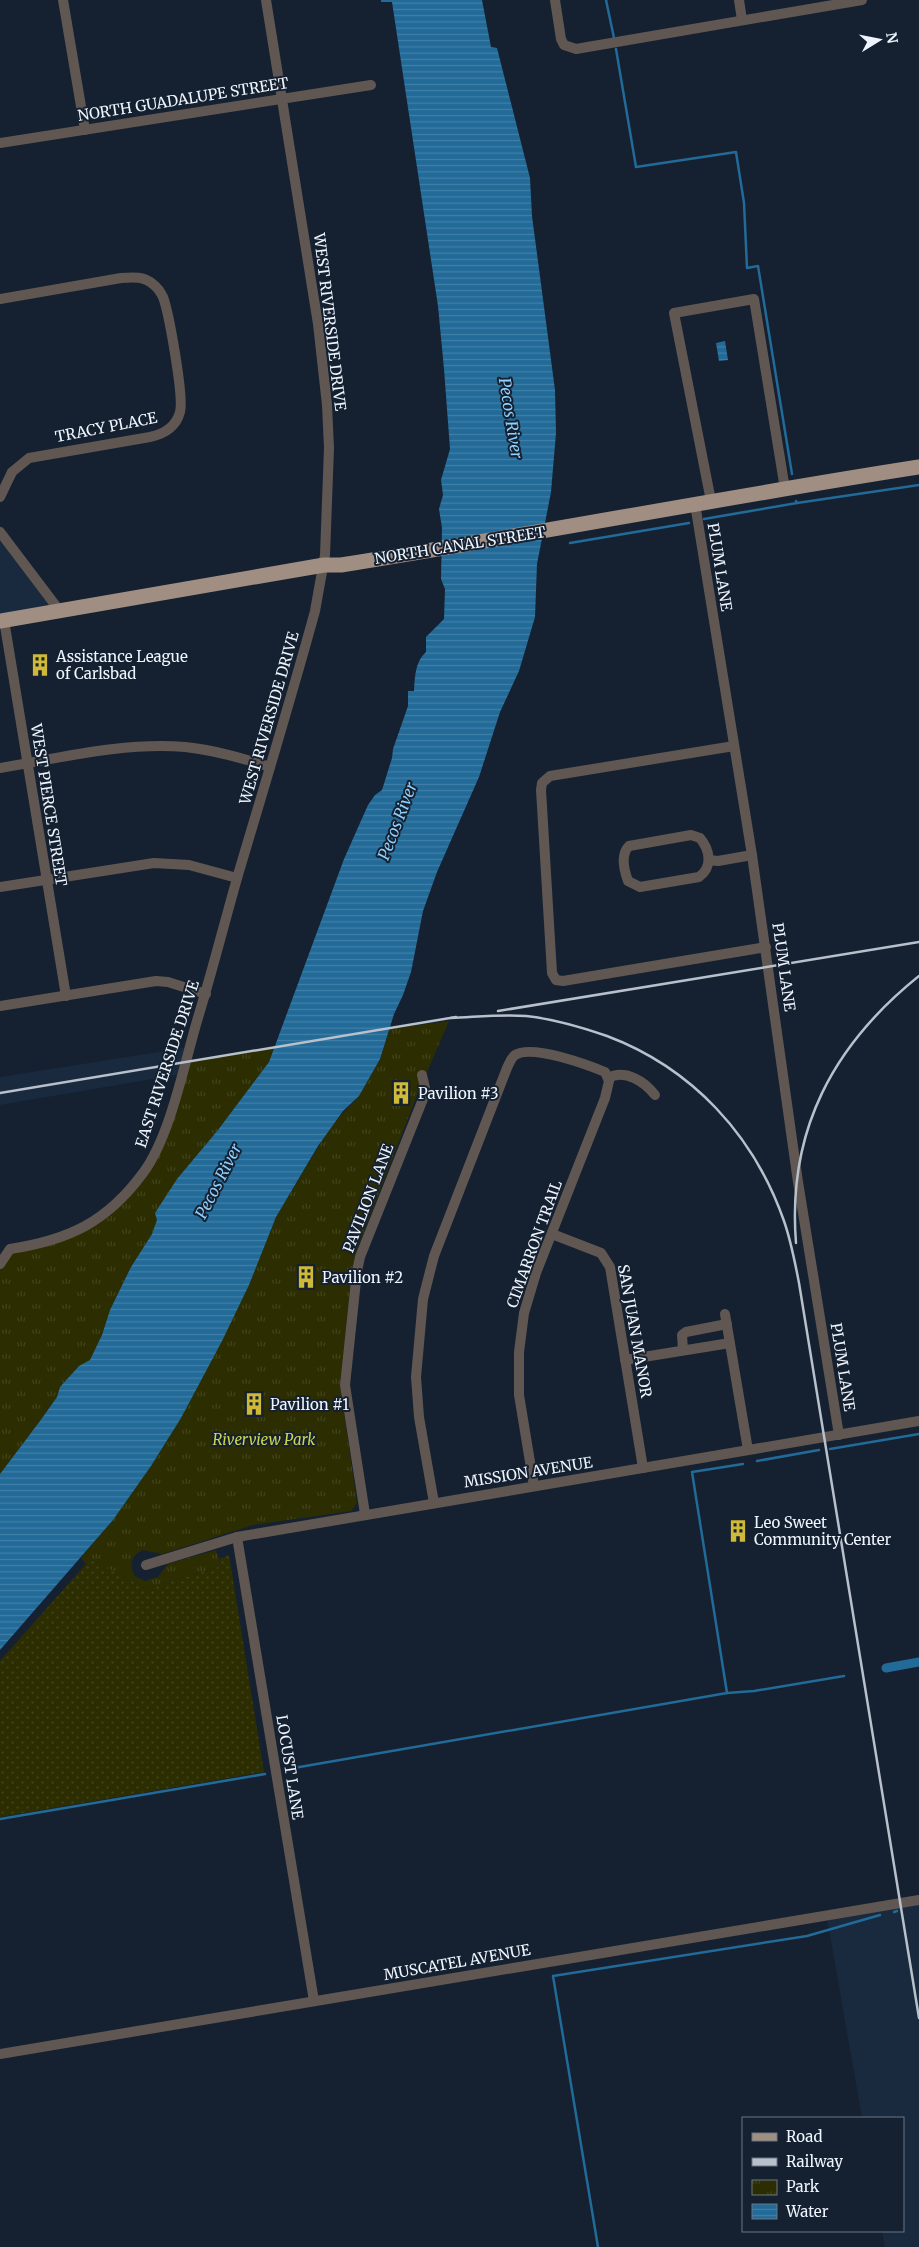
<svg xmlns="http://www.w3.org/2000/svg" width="919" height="2247" font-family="Merriweather,serif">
<defs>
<pattern id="grass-dots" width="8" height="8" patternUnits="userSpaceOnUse" patternTransform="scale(1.25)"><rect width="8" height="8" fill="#2c2e01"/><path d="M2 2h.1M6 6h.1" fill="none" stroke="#41431a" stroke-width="1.8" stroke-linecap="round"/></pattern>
<pattern id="park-tufts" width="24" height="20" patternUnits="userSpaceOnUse" patternTransform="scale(1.25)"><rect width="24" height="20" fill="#2c2e01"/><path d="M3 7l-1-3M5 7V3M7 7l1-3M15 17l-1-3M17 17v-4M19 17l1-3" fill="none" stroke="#41431a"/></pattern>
<pattern id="water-rules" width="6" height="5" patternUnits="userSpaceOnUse" patternTransform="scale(1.25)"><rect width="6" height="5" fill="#226a98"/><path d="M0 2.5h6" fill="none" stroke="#4280a7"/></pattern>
</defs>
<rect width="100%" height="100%" fill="#152130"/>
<g fill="#19293e">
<path d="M0 532 59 610 0 621Z"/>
<path d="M190 1047 182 1074 0 1105V1077Z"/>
<path d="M919 1903V2247H885L882 2231H903V2118H862L827 1918Z"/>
</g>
<path fill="url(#grass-dots)" d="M229 1555 264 1772 0 1817V1661L86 1564 93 1560 147 1589 221 1566 219 1559Z"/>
<g fill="url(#park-tufts)">
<path d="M449 1021 417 1095 358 1247 352 1269 340 1385 357 1503 351 1511 253 1525 162 1554 143 1550C131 1555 128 1565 135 1576L145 1581 158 1577 168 1564 216 1550 221 1566 147 1589 93 1560 86 1564 81 1558 113 1520 151 1466 181 1418 249 1285 276 1217 331 1126 359 1096 380 1059 390 1029Z"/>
<path d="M275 1046 269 1062 218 1130 177 1179 152 1234 131 1267 110 1310 102 1335 90 1361 79 1366 60 1387 57 1397 40 1421 0 1474V1264L10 1249 88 1225 150 1163 185 1062Z"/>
</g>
<g fill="url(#water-rules)">
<path d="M381 0H482L491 47 497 48 530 178 532 216 555 390 556 433 551 492 537 564 535 617 519 671 500 712 479 777 437 872 423 911 411 972 403 995 394 1014 380 1059 359 1096 343 1111 318 1146 276 1217 249 1285 222 1341 181 1418 151 1466 113 1520 0 1650V1474L40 1421 57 1397 60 1387 79 1366 90 1360 102 1335 110 1310 131 1267 152 1234 157 1220 155 1213 177 1179 218 1130 269 1062 344 859 368 805 375 795 382 790 392 758 393 749 408 706V691H414C415 677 415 662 426 652V637L444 619 445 589 441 579 442 528 439 509 443 495 441 480 450 449 444 369 438 306 392 2H381Z"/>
<path d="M725 341 728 360 719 361 716 343Z"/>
</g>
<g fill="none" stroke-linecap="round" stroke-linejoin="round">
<g stroke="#226a98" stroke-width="2.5">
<path d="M606 0 614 38"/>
<path d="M616 49 636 167 736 152 744 203 747 268 758 266 792 474"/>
<path d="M797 503 919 485"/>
<path d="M704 519 797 503 796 501"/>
<path d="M570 543 689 523"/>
<path d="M830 1449 919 1434"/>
<path d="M757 1461 819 1450"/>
<path d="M743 1464 692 1472 727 1693 754 1691 844 1676"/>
<path d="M288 1769 727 1693"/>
<path d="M0 1819 265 1774"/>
<path d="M894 1912 897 1911"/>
<path d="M598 2247 553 1976 807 1936 880 1915"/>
</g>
<path stroke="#226a98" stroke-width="9" d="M886 1668 919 1662"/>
<g stroke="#615752" stroke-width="10">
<path d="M63 0 85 130"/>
<path d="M555 0 561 39 564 45 576 49 862 0"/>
<path d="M739 0 742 20"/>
<path d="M0 143 371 85"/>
<path d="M0 299 121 278C133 277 145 276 154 285 158 288 161 293 163 297 169 313 184 397 180 412 176 427 164 434 150 437L29 458 12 472 0 497"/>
<path d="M711 501 674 313 754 299 785 489"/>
<path d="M695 504 752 855 798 1182 839 1435"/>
<path d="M0 532 59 610"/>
<path d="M4 620 66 996"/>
<path d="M734 746 550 776 542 783 541 790 552 973 556 980 563 981 766 947"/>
<path d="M0 768C60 758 124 742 185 747 215 750 242 758 270 767"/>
<path d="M691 835 700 838C710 850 713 867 699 877L640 887 628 881C624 870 620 855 629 846Z"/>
<path d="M709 860 718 861 752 855"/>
<path d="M0 887 154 863 189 865 237 878"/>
<path d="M0 1006 156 981 168 982 206 994"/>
<path d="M608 1078C625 1069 644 1081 655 1095"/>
<path d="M552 1234 601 1253 610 1267 643 1468"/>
<path d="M0 1264 10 1249C69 1240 107 1222 143 1173 170 1137 184 1065 197 1021 212 972 224 924 238 875 264 787 291 699 315 611L325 555 329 448 327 405 318 324 266 0"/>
<path d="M725 1314 748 1450"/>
<path d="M683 1350 682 1335 686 1332 727 1324"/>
<path d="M625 1360 730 1343"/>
<path d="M434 1503 419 1417 416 1377 423 1299 434 1256 507 1068C509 1064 511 1058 515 1055 532 1044 588 1065 605 1072L609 1081 605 1098 536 1273 524 1313 519 1352V1395L534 1486"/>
<path d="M365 1514 345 1385 357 1271 360 1257 423 1099 425 1088 422 1075"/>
<path d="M237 1537 314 2001"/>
<path d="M146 1565 237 1537 919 1421"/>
<path d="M0 2054 919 1900"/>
</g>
<path stroke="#a18e82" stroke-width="15" d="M0 621 324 565H341C534 534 726 497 919 467"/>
<g stroke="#b8c0cb" stroke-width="2.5">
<path d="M498 1011 919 942"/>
<path d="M451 1018C476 1017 501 1014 526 1016 554 1019 581 1027 607 1036 692 1068 754 1135 784 1221 791 1241 795 1262 799 1283L919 2018"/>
<path d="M0 1093 456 1017"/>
<path d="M796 1243C787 1131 833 1045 919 976"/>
</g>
</g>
<defs>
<symbol id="building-bare" viewBox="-9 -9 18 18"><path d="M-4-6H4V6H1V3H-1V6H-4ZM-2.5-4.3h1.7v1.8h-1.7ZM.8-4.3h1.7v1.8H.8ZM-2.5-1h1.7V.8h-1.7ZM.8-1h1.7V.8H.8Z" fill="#ceb938" stroke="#152130" stroke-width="2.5" paint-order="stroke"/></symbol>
</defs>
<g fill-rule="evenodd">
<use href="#building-bare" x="24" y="649" width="32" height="32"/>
<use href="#building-bare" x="385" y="1077" width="32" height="32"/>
<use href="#building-bare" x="290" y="1261" width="32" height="32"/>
<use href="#building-bare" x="238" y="1388" width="32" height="32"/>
<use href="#building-bare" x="722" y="1515" width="32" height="32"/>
</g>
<g text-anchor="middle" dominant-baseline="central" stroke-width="4" stroke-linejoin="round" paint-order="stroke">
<g font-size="15" fill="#eef5fe" stroke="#152130">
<text transform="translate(183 99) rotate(-9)">NORTH GUADALUPE STREET</text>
<text transform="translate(330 322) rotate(83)">WEST RIVERSIDE DRIVE</text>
<text transform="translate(106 427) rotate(-11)">TRACY PLACE</text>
<text transform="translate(460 545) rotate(-9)">NORTH CANAL STREET</text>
<text transform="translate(720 567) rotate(81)">PLUM LANE</text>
<text transform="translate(269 718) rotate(-74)">WEST RIVERSIDE DRIVE</text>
<text transform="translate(49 805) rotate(81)">WEST PIERCE STREET</text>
<text transform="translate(784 967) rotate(82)">PLUM LANE</text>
<text transform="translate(167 1064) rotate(-72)">EAST RIVERSIDE DRIVE</text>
<text transform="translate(368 1198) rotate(-69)">PAVILION LANE</text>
<text transform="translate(534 1244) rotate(-70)">CIMARRON TRAIL</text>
<text transform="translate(635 1331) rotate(80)">SAN JUAN MANOR</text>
<text transform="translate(843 1367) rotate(81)">PLUM LANE</text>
<text transform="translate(528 1472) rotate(-9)">MISSION AVENUE</text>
<text transform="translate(290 1767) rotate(81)">LOCUST LANE</text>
<text transform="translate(457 1962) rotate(-10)">MUSCATEL AVENUE</text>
</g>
<g font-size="15" fill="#eef5fe" stroke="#152130" text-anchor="start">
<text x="56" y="656">Assistance League<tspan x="56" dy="17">of Carlsbad</tspan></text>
<text x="418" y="1093">Pavilion #3</text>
<text x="322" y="1277">Pavilion #2</text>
<text x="270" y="1404">Pavilion #1</text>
<text x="754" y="1522">Leo Sweet<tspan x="754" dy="17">Community Center</tspan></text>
</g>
<g font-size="15" font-style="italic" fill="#ced64f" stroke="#152130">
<text x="264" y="1439">Riverview Park</text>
</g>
<g font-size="16" font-style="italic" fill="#8fd0ff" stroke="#152130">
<text transform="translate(511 418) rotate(81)">Pecos River</text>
<text transform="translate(397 821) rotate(-69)">Pecos River</text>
<text transform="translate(218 1181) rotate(-63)">Pecos River</text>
</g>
</g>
<rect x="742" y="2117" width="162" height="115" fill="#152130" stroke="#6c7682"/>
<rect x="752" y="2133" width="25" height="8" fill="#a18e82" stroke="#6c7682"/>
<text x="786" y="2142" font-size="15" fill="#eef5fe">Road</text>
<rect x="752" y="2158" width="25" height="8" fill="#b8c0cb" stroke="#6c7682"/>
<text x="786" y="2167" font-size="15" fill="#eef5fe">Railway</text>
<rect x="752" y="2180" width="25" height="15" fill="url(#park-tufts)" stroke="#6c7682"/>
<text x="786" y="2192" font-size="15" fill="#eef5fe">Park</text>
<rect x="752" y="2204" width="25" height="15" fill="url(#water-rules)" stroke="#6c7682"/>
<text x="786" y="2217" font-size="15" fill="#eef5fe">Water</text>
<g transform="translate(879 40) rotate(80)" stroke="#152130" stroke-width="4" paint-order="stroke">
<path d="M0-4L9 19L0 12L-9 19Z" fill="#eef5fe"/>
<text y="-8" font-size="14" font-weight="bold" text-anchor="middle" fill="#eef5fe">N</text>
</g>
</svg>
